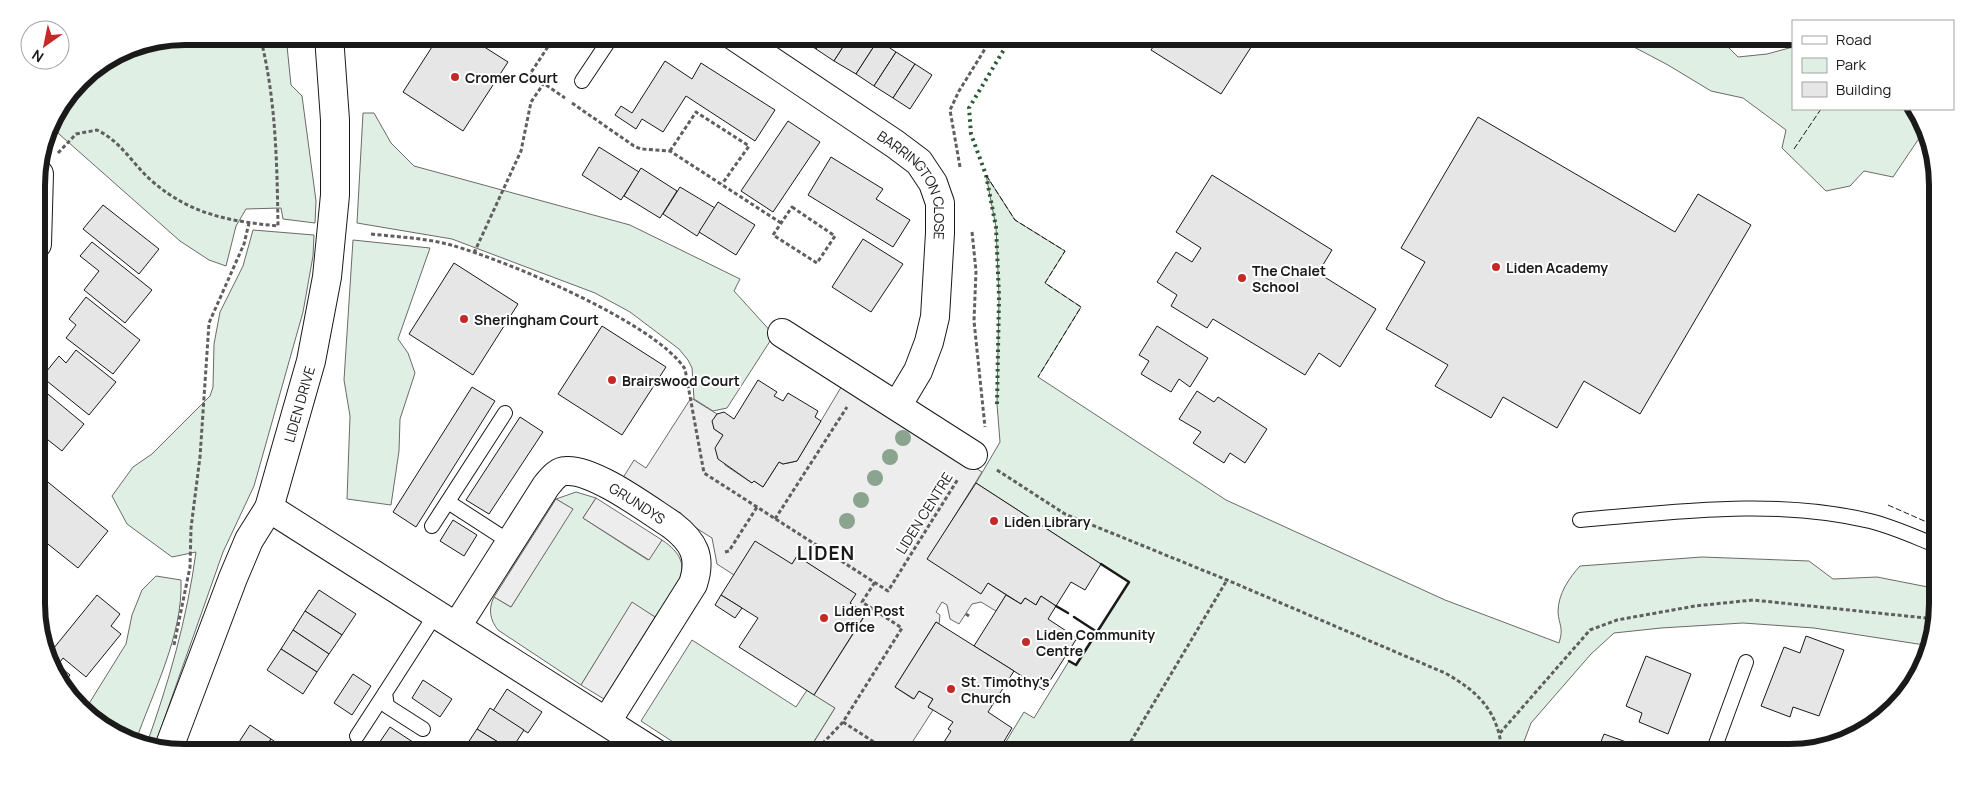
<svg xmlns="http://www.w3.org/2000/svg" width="1974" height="789" font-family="Manrope,sans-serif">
<rect width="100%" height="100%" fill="#fff"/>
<g fill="#e0efe3" stroke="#6a6a6a">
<path d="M185 36H286L291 85 302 96 316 201 315 223 283 219 281 208 246 209 236 226 226 266 209 260 180 241 59 134 51 120 87 73 128 47Z"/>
<path d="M1613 36H1723L1721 40 1738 57 1767 54 1793 47V109H1911L1922 134 1893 177 1864 171 1850 186 1826 191 1782 148 1786 130 1743 98 1711 91 1668 65Z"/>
<path d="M363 113H374L391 143 414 166 630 225 740 279 734 291 774 335 727 408 713 411 694 399 692 368 688 360 679 349 630 312 595 293 452 239 357 223Z"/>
<path d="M986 175 1015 220 1065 251 1045 283 1081 307 1038 377 1226 500 1445 600 1559 643C1564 627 1559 626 1558 612 1558 594 1569 578 1580 566L1702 557 1809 561 1833 579 1877 577 1938 589V604L1931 646 1814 628 1743 623 1661 628 1614 633 1591 654 1531 723 1520 752 999 753 1024 712 1034 718 1069 661 1076 665 1129 582 976 483 1000 442 997 404 999 297 996 227Z"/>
<path d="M253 230 314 235 313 256 303 312 254 486 223 552 154 748 146 746C169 682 187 619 196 552L172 557 127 524 112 496 133 467 152 454 210 396 213 387 214 344 220 312 243 266Z"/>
<path d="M353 240 430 248 398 339 408 353 415 373 400 419 399 451 391 505 347 499 350 416 344 380Z"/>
<path d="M576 492 596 498 583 518 648 560 662 540C701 566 674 588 655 617L632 603 581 685 498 630C490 620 488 609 494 597L511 607 572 509 556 499Z"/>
<path d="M156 576 181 580C183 636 153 691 135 743L85 710 126 644 132 615 142 590Z"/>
<path d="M692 640 796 707 807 690 835 708 813 743 793 753H690L641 721Z"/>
</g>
<g fill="#ededed" stroke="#6a6a6a">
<path d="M843 384 982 472 928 559 988 583 1006 595 996 611 981 602 972 604 959 624 950 619 947 605 942 602 936 612 940 615 939 624 936 622 895 687 913 699 919 691 933 699 928 707 933 710 913 741 921 746 917 753H807L835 708 814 695 866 614 850 603 855 594 797 556 792 564 734 575 717 564 712 538 621 481 634 460 646 468 691 398 717 414 713 421 714 429 723 435 725 465 752 483 754 481 763 487 779 462 783 464 797 461Z"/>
<path d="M596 498 662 540 649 560 583 518Z"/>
<path d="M556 499 573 509 511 607 494 597Z"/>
<path d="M632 602 655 617 604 699 581 685Z"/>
</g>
<g fill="#e6e6e6" stroke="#1a1a1a">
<path d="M439 36H467L508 62 463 131 403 92Z"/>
<path d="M499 36H513L509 43Z"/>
<path d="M800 36H825L816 49 799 38Z"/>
<path d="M825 36H850L834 61 816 49Z"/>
<path d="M850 36H872L878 40 856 74 834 61Z"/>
<path d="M1160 36H1248L1255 41 1221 94 1151 50Z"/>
<path d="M878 40 896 52 874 86 856 74Z"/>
<path d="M896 52 915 64 893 98 874 86Z"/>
<path d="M665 61 692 79 701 63 775 110 755 141 686 96 663 132 642 119 636 129 615 115 621 106 632 113Z"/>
<path d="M915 64 932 75 910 109 893 98Z"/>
<path d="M1478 117 1675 232 1698 194 1751 225 1640 414 1584 381 1557 428 1503 397 1491 418 1435 386 1448 365 1386 329 1425 262 1401 248Z"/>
<path d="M788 121 820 142 773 212 741 191Z"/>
<path d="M599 147 639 172 621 200 582 175Z"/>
<path d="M831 157 883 189 876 199 910 220 893 247 808 195Z"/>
<path d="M641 168 677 191 660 218 624 196Z"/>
<path d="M1212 175 1332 250 1318 273 1376 309 1340 367 1319 353 1305 375 1213 319 1207 328 1171 306 1177 295 1157 282 1176 252 1192 262 1201 248 1176 232Z"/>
<path d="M680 187 715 208 697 236 663 214Z"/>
<path d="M718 202 755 225 736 255 699 232Z"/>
<path d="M103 205 159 249 139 274 83 229Z"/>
<path d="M863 239 903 264 871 312 832 287Z"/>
<path d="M92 242 152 290 125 323 84 290 99 271 80 256Z"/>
<path d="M454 263 518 304 473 375 409 334Z"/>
<path d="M86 297 140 340 113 374 66 338 76 325 69 319Z"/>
<path d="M602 326 666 367 622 435 558 394Z"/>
<path d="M1157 326 1208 358 1190 387 1179 379 1171 392 1141 374 1149 361 1139 355Z"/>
<path d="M76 350 116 382 89 415 42 377 59 356 66 363Z"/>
<path d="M758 380 777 392 774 396 783 401 788 393 818 411 815 417 821 421 797 461 783 464 779 462 763 487 754 481 752 483 718 459 715 448 723 435 714 429 712 421 717 414 724 412 734 419Z"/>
<path d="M472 387 495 401 416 527 393 512Z"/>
<path d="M43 390 84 424 62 451 38 432V396Z"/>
<path d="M1197 391 1214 402 1218 397 1267 429 1245 463 1230 453 1224 463 1193 443 1201 432 1179 419Z"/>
<path d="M520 417 543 432 489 514 466 500Z"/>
<path d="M38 474 108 531 78 568 39 537Z"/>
<path d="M976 483 1101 564 1085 590 1071 582 1056 606 1041 596 1036 605 1025 598 1021 604 988 583 981 594 927 559Z"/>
<path d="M453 520 477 535 464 556 440 541Z"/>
<path d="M755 541 792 564 797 556 856 594 850 603 866 613 814 695 739 647 758 618 721 595Z"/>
<path d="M319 590 356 614 342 635 305 611Z"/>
<path d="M97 595 120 614 111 626 121 634 86 677 63 658 58 665 70 675 64 683 49 654Z"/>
<path d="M721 595 742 608 735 618 715 605Z"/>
<path d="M1006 595 1021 604 1025 598 1036 605 1041 596 1056 606 1048 619 1077 638 1044 690 974 646Z"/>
<path d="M305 611 342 635 329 654 293 630Z"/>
<path d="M936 622 1014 671 988 712 1012 728 997 753H985L968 742 961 753H917L921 746 944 742 951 731 948 729 953 722 928 707 933 699 919 691 914 699 895 687Z"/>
<path d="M293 630 329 654 317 672 281 649Z"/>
<path d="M1806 636 1844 650 1819 716 1793 707 1790 717 1761 706 1784 647 1800 653Z"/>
<path d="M281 649 317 672 303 694 267 670Z"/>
<path d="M1646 656 1691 674 1668 734 1639 722 1642 713 1626 706Z"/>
<path d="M353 674 371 686 352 715 334 703Z"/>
<path d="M423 680 452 699 440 717 412 698Z"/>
<path d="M507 689 542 712 528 733 493 711Z"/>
<path d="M490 708 524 730 511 750 477 729Z"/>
<path d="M250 725 271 739 262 753H232Z"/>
<path d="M390 727 419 746 415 753H387L377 746Z"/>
<path d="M477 729 511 750 510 753H470L464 749Z"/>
<path d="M1604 734 1654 752H1597Z"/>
<path d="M271 739 290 752 289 753H262Z"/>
</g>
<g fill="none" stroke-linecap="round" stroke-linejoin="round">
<defs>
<g id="service">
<path d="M582 81 612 36"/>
<path d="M448 502 510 542"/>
<path d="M1580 520C1676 512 1775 498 1870 521 1894 527 1915 537 1938 546"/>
<path d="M432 526 505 413"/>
<path d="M423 729 387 706 385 693 437 612"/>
<path d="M357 736 385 693"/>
<path d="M1713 752 1746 662"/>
</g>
<g id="minor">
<path id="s1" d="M734 36 895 144 919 162 933 183 940 203V233L935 317 929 342 918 371 897 406"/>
<path d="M37 244 39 174"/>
<path d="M782 333 973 455"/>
<path d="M269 508 655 753"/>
<path id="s2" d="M457 626 546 486C551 480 557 471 566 471 594 469 647 509 672 525 694 542 702 557 693 584L607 721"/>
<path id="s3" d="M168 750 233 578 249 540 269 508 311 361 327 277 335 195V120L329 36"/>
</g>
</defs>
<use href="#service" stroke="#1a1a1a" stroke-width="16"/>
<use href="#minor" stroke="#1a1a1a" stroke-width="30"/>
<g stroke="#5f5f5f" stroke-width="3" stroke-dasharray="4 2.5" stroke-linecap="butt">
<path d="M555 36 530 74 565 98"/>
<path d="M975 36 988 44"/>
<path d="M572 103 634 146 641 149 670 151 781 223"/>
<path d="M670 151 696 112 749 146 722 184"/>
<path d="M58 153 76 134 97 130C122 142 133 165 153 182 192 215 229 221 278 226 277 163 276 98 260 36"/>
<path d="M960 167 950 110 959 91 993 36"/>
<path d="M792 207 835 236 817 263 773 235Z"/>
<path d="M972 232 976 271 974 321 985 427"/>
<path d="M371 234C398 237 425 238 451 245 505 260 656 323 685 369L704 473 888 591 958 479"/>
<path d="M474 253 521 151 531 102 544 83"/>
<path d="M997 470 1065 514 1227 580 1445 673C1479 692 1499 712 1502 753"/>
<path d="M775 519 847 407"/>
<path d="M725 552 729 551 757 507"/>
<path d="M966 614 969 616"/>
<path d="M174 645 190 567 191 528 200 457 209 323 244 244 249 223"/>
<path d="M843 722 877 744V753"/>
<path d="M1500 733 1590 630 1617 620 1695 606 1753 600 1935 619"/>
<path d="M805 753 824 742 843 722 902 628 862 602 875 582"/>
<path d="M1124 753 1227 580"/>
</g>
<use href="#service" stroke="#fff" stroke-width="14"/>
<use href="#minor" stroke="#fff" stroke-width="28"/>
<path stroke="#2b5a34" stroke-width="4" stroke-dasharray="2.5 4" stroke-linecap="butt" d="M997 404 999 297 996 227 986 175 971 134 969 108 1012 36"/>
<g stroke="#1a1a1a" stroke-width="1" stroke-dasharray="6 2.5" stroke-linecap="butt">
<path d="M1794 149 1821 109"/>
<path d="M986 175 1015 220 1065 251 1045 283 1081 307 1038 377"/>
<path d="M1888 505 1938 527"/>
</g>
<g stroke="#1a1a1a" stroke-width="2.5">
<path d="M1056 606 1068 613"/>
<path d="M1074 617 1097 632"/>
<path d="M1069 661 1076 665 1129 582 1101 564"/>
</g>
</g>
<g fill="#8aa48f">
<circle cx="903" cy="438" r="8"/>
<circle cx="890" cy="457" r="8"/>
<circle cx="875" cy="478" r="8"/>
<circle cx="861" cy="500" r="8"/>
<circle cx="847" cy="521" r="8"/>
</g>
<g fill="#c62828" stroke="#fff" stroke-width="2">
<circle cx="455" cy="77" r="5"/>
<circle cx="1496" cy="267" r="5"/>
<circle cx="1242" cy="278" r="5"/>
<circle cx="464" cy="319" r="5"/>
<circle cx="612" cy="380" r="5"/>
<circle cx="994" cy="521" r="5"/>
<circle cx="824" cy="618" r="5"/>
<circle cx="1026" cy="642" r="5"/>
<circle cx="951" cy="689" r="5"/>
</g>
<g text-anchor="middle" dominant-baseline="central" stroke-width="4" stroke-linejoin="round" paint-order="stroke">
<g font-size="14" font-weight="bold" fill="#1a1a1a" stroke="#fff" text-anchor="start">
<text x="465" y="77">Cromer Court</text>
<text x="1506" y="267">Liden Academy</text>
<text x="1252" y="270">The Chalet<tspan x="1252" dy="16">School</tspan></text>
<text x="474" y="319">Sheringham Court</text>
<text x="622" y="380">Brairswood Court</text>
<text x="1004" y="521">Liden Library</text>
<text x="834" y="610">Liden Post<tspan x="834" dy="16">Office</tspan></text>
<text x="1036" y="634">Liden Community<tspan x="1036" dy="16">Centre</tspan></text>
<text x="961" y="681">St. Timothy's<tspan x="961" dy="16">Church</tspan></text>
</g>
<g font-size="14" fill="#1a1a1a" stroke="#fff">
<text stroke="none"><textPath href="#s1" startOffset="241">BARRINGTON CLOSE</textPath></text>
<text stroke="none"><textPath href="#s3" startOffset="371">LIDEN DRIVE</textPath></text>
<text stroke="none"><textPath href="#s2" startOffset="271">GRUNDYS</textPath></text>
<text transform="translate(924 513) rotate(-58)">LIDEN CENTRE</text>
</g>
<g font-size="19" font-weight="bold" letter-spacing="1" fill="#1a1a1a" stroke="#fff">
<text x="826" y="553">LIDEN</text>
</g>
</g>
<path d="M0 0H1974V789H0ZM185 45H1789A140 140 0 0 1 1929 185V604A140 140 0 0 1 1789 744H185A140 140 0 0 1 45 604V185A140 140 0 0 1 185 45Z" fill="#fff" fill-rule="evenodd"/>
<path fill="none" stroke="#1a1a1a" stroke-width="6" d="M185 45H1789A140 140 0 0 1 1929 185V604A140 140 0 0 1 1789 744H185A140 140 0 0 1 45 604V185A140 140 0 0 1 185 45Z"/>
<rect x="1792" y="20" width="162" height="90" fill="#ffffff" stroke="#a3a3a3"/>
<rect x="1802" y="36" width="25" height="8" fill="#ffffff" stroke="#a3a3a3"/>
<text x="1836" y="45" font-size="15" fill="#1a1a1a">Road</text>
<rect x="1802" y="58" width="25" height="15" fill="#e0efe3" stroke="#a3a3a3"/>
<text x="1836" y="70" font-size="15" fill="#1a1a1a">Park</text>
<rect x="1802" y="82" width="25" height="15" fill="#e6e6e6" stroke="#a3a3a3"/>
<text x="1836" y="95" font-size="15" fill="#1a1a1a">Building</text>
<g transform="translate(45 45) rotate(213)"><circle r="24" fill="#ffffff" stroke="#a3a3a3"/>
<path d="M0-4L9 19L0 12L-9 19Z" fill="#c62828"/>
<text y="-8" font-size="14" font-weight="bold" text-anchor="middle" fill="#1a1a1a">N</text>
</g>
</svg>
